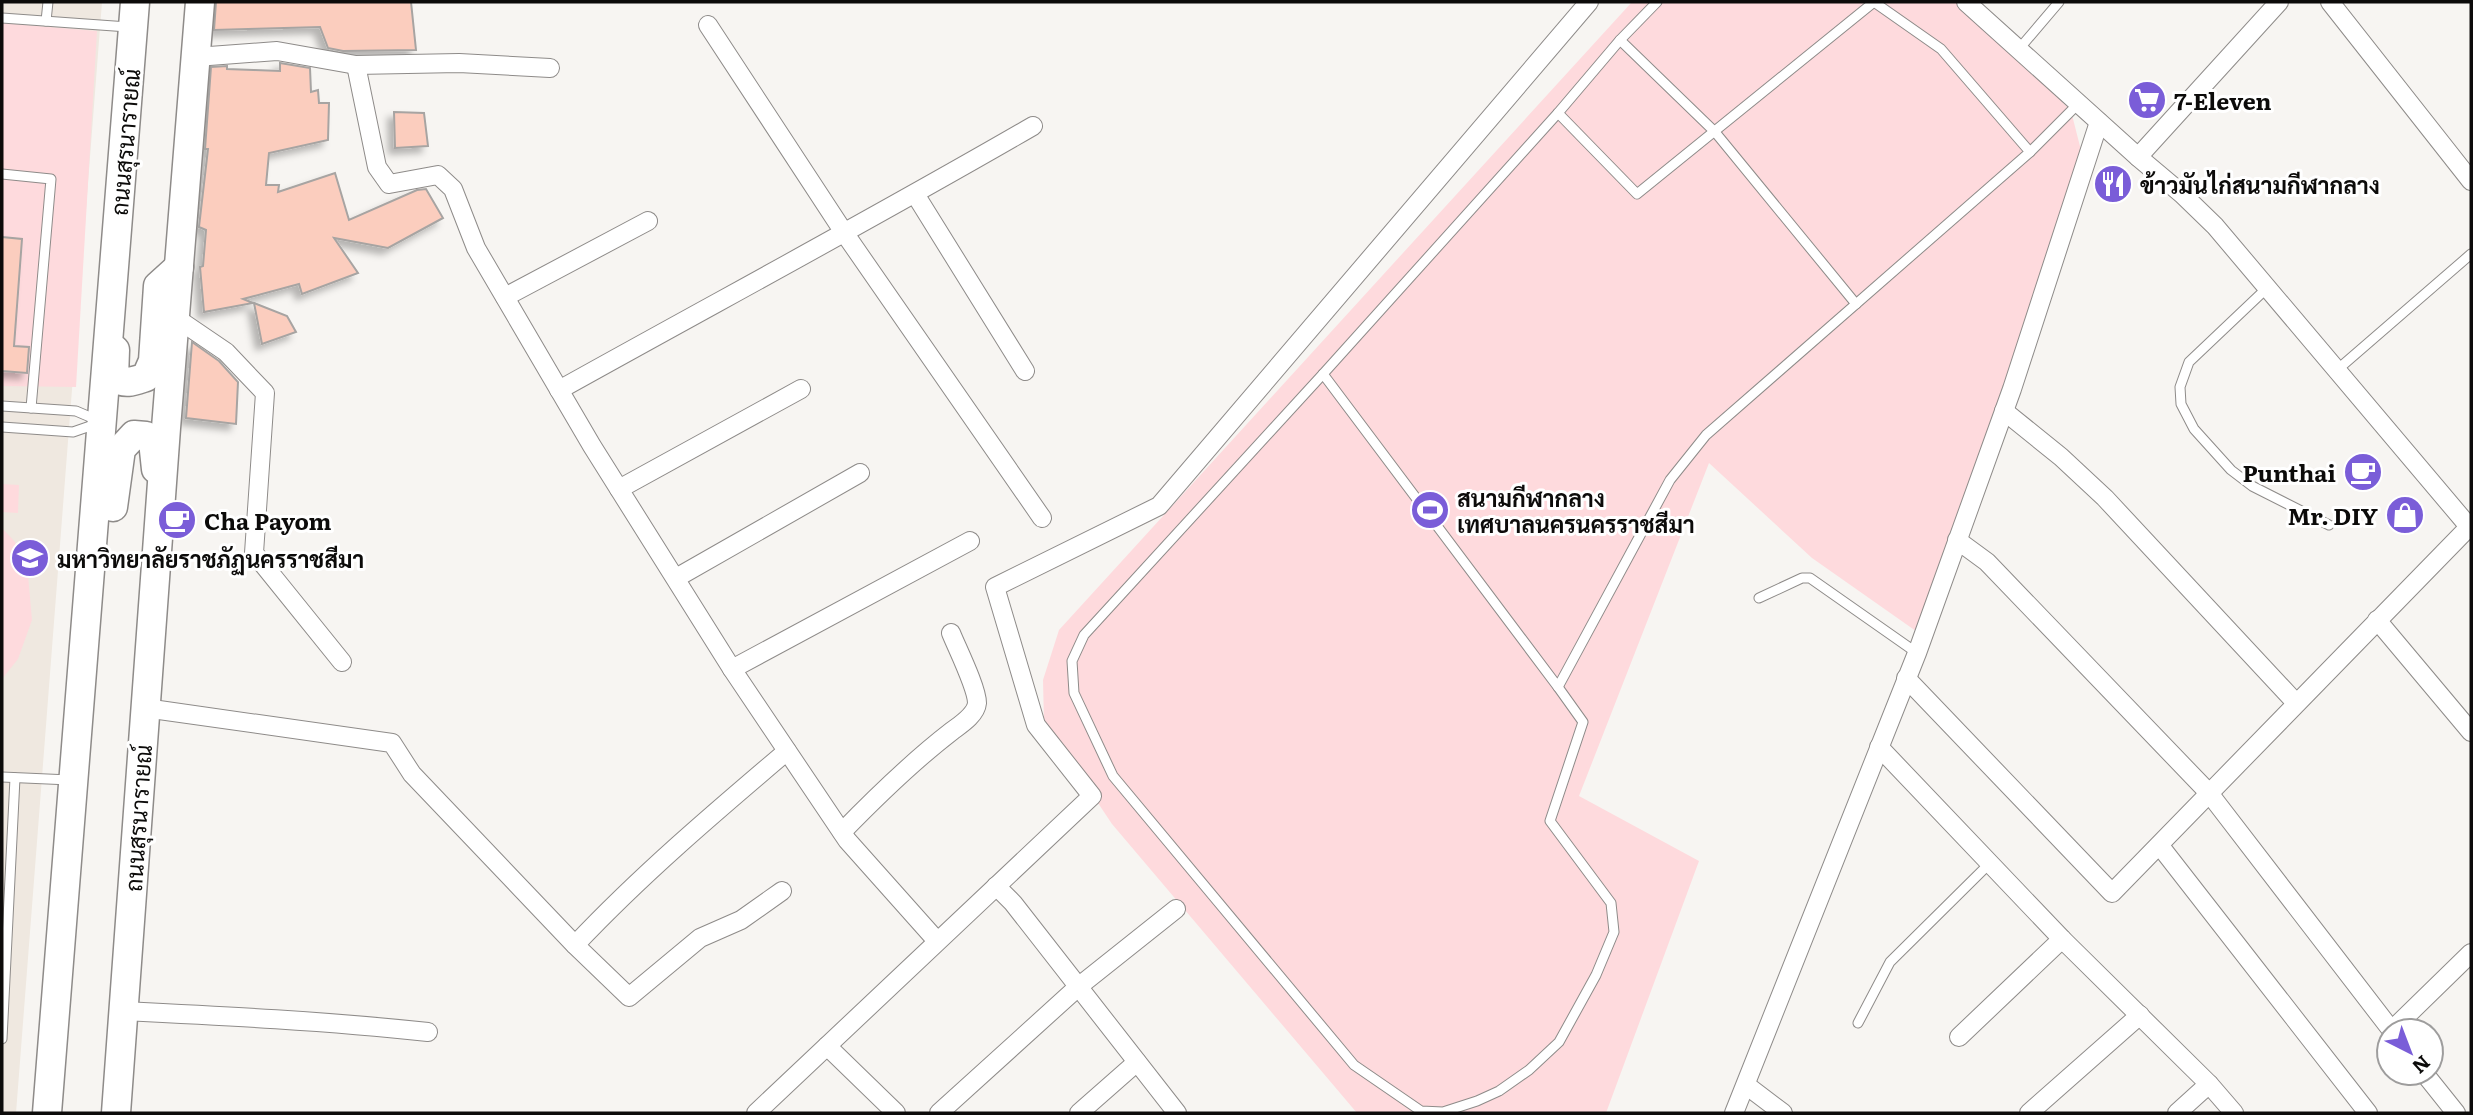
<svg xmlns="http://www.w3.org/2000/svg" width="2473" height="1115" font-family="Literata,Sarabun,serif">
<defs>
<filter id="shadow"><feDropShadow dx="-6" dy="6" stdDeviation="3.5" flood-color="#0004"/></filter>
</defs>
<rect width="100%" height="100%" fill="#f7f5f2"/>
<path fill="#efe8e0" d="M2 2H102L16 1113H2Z"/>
<g fill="#fedadd">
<path d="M1632 2H1966L2071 111 2085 166 1923 636 1812 558 1709 463 1579 796 1699 861 1606 1113H1357L1112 824 1044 722 1043 680 1059 630Z"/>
<path d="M2 23 97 31 76 387 2 386Z"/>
<path d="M2 484 19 485 18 513 2 512Z"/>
<path d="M2 528 15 542 28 575 32 620 18 659 2 679Z"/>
</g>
<g fill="#fbcdbe" stroke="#a7a4a2" stroke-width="2" filter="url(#shadow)">
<path d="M216 2H411L416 50 343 51 328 48 320 27 214 30Z"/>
<path d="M280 63 310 68 311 92 318 90 319 103H329L328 140 269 153 266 185H279L278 192 335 173 349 220 417 190 426 189 443 218 388 248 334 238 358 273 302 294 299 284 243 299 253 303 204 312 200 267 203 266 206 230 199 227 208 149H205L211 67 227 66V69L280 71Z"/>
<path d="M394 112 424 113 428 146 395 148Z"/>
<path d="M2 237 22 239 14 346 29 347 27 373 2 371Z"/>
<path d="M254 303 287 316 296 332 262 344Z"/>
<path d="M192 342 219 361 238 382 236 424 186 418Z"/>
</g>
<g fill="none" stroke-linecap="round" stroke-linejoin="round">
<defs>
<g id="lane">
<path d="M2 18 128 27"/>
<path d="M46 21 48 2"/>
<path d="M1620 40 1715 132 1856 304"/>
<path d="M2019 49 2059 2"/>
<path d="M1558 113 1637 194 1874 2"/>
<path d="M2030 152 2079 103"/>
<path d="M2 174 51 179 31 408"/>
<path d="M2267 288 2189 362 2180 387 2181 404 2194 429 2231 470 2252 486 2329 525"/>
<path d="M2337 370 2471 254"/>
<path d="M1323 374 1558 687 1670 480 1706 435 2030 152 1941 49 1874 2"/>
<path d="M2 406 76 411 97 420"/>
<path d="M2 427 73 432 96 424"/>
<path d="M1759 598 1802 578H1810L1917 653"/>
<path d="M1558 687 1583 722 1550 821 1611 903 1614 932 1596 975 1559 1042 1529 1070 1499 1091 1477 1101 1443 1112 1421 1111 1354 1065 1113 776 1074 693 1072 661 1084 635 1323 374 1558 113 1620 40 1657 2"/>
<path d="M2 777 70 780"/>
<path d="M1858 1023 1890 962 1990 863"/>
<path d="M2 1039 15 778"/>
</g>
<g id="street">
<path d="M1966 2 2138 157 2182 194 2215 226 2471 529"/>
<path d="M2330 2 2471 181"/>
<path d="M708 25 843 231 1042 518"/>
<path d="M196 57 277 51 356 65 459 63 550 68"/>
<path d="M356 65 377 167 389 184 438 175 453 189 476 248 592 446 732 669 847 840 937 941"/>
<path d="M2138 157 2279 2"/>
<path d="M915 194 1025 371"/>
<path d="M505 297 648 221"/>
<path d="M176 318 226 352 265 393 254 553 342 662"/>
<path d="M559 390C717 302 876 217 1033 126"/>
<path d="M2004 411 2061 457 2105 498 2296 703"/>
<path d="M619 489 801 389"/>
<path d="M1957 540 1987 562 2209 793 2392 1031"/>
<path d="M676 578 860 473"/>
<path d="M2377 620 2471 732"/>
<path d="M732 669 970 541"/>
<path d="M1906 678 2112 893 2471 525"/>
<path d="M145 708 392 743 412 774 575 945 629 997 700 938 741 920 782 891"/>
<path d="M1879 747 2062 939 2209 1084 2234 1113"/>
<path d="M842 832C877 796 913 761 952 731 960 725 976 715 977 703 977 688 957 648 951 633"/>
<path d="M2160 846 2368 1113"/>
<path d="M996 886 1013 903 1177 1113"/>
<path d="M575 945C641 875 714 813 787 751"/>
<path d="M123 1011C225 1016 327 1021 428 1032"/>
<path d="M2392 1030 2471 953"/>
<path d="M1959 1037 2062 939"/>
<path d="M827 1046 896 1113"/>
<path d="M2424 1073 2456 1113"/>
<path d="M1746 1085 1783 1113"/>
<path d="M756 1113 1092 796 1036 725 995 587 1159 506 1589 2"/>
<path d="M939 1113 1078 987 1176 909"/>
<path d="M1079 1113 1137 1062"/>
<path d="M1734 1113 1917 653 2012 389 2099 122"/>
<path d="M2029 1113 2140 1015"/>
<path d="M2177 1113 2209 1084"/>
</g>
<g id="primary">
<path d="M115 350 114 378C126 385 134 381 146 377L153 361 158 286 179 267"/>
<path d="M113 507 121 449 134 435 146 436 153 441 156 469"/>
<path d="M47 1113 135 2"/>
<path d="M116 1113 166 428 200 2"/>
</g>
</defs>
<use href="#lane" stroke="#8e8b89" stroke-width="11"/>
<use href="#street" stroke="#8e8b89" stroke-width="20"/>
<use href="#primary" stroke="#8e8b89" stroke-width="31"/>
<use href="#lane" stroke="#fff" stroke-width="9"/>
<use href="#street" stroke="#fff" stroke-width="18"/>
<use href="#primary" stroke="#fff" stroke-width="28"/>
</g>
<defs>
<symbol id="supermarket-disc" viewBox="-11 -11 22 22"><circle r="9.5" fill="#7a5dd8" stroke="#fff"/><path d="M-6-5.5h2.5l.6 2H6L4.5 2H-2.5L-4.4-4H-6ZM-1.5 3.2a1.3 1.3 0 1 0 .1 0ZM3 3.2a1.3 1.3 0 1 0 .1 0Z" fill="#fff"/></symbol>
<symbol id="restaurant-disc" viewBox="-11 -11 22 22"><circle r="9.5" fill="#7a5dd8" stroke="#fff"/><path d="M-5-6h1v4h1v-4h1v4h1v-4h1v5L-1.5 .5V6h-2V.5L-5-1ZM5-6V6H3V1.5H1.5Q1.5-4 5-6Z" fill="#fff"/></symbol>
<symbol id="cafe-disc" viewBox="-11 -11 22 22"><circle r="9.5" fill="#7a5dd8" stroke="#fff"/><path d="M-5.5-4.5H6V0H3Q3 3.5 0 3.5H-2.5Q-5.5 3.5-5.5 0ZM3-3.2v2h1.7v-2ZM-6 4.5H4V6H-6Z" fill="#fff"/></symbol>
<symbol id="stadium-disc" viewBox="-11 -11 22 22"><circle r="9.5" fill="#7a5dd8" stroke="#fff"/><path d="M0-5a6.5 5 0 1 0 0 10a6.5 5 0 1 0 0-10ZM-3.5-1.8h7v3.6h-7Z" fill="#fff"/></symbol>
<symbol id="shop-disc" viewBox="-11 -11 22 22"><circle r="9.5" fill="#7a5dd8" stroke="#fff"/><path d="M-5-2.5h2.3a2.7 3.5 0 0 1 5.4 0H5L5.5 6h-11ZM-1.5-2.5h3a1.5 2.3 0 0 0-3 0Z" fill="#fff"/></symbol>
<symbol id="university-disc" viewBox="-11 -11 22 22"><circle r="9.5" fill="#7a5dd8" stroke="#fff"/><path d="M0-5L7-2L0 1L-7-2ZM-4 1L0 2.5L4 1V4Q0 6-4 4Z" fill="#fff"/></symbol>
</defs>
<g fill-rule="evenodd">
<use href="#supermarket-disc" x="2125" y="78" width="44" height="44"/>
<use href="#restaurant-disc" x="2091" y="162" width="44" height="44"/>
<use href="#cafe-disc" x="2341" y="450" width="44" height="44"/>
<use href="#stadium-disc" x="1408" y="488" width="44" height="44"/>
<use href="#shop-disc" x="2383" y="493" width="44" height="44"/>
<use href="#cafe-disc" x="155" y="498" width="44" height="44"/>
<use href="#university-disc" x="8" y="536" width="44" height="44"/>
</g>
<g text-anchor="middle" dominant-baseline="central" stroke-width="6" stroke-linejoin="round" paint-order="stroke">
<g font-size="23" font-weight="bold" fill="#0c0b0a" stroke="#fff" text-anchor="start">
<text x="2174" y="100">7-Eleven</text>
<text x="2140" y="184">ข้าวมันไก่สนามกีฬากลาง</text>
<text x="2336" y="472" text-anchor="end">Punthai</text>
<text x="1457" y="497">สนามกีฬากลาง<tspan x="1457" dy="26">เทศบาลนครนครราชสีมา</tspan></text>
<text x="2378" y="515" text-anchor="end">Mr. DIY</text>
<text x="204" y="520">Cha Payom</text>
<text x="57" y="558">มหาวิทยาลัยราชภัฏนครราชสีมา</text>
</g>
<g font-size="23" fill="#0c0b0a" stroke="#fff">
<text transform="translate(124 142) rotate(-85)">ถนนสุรนารายณ์</text>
<text transform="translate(137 818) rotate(-86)">ถนนสุรนารายณ์</text>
</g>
</g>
<rect width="2473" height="1115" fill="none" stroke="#0c0b0a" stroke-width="7"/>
<g transform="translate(2410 1052) rotate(138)"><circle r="33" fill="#ffffff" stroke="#9e9d9d" stroke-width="2"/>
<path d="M0-5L12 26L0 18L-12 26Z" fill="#7a5dd8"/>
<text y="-10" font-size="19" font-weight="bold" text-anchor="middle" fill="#0c0b0a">N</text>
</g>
</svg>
